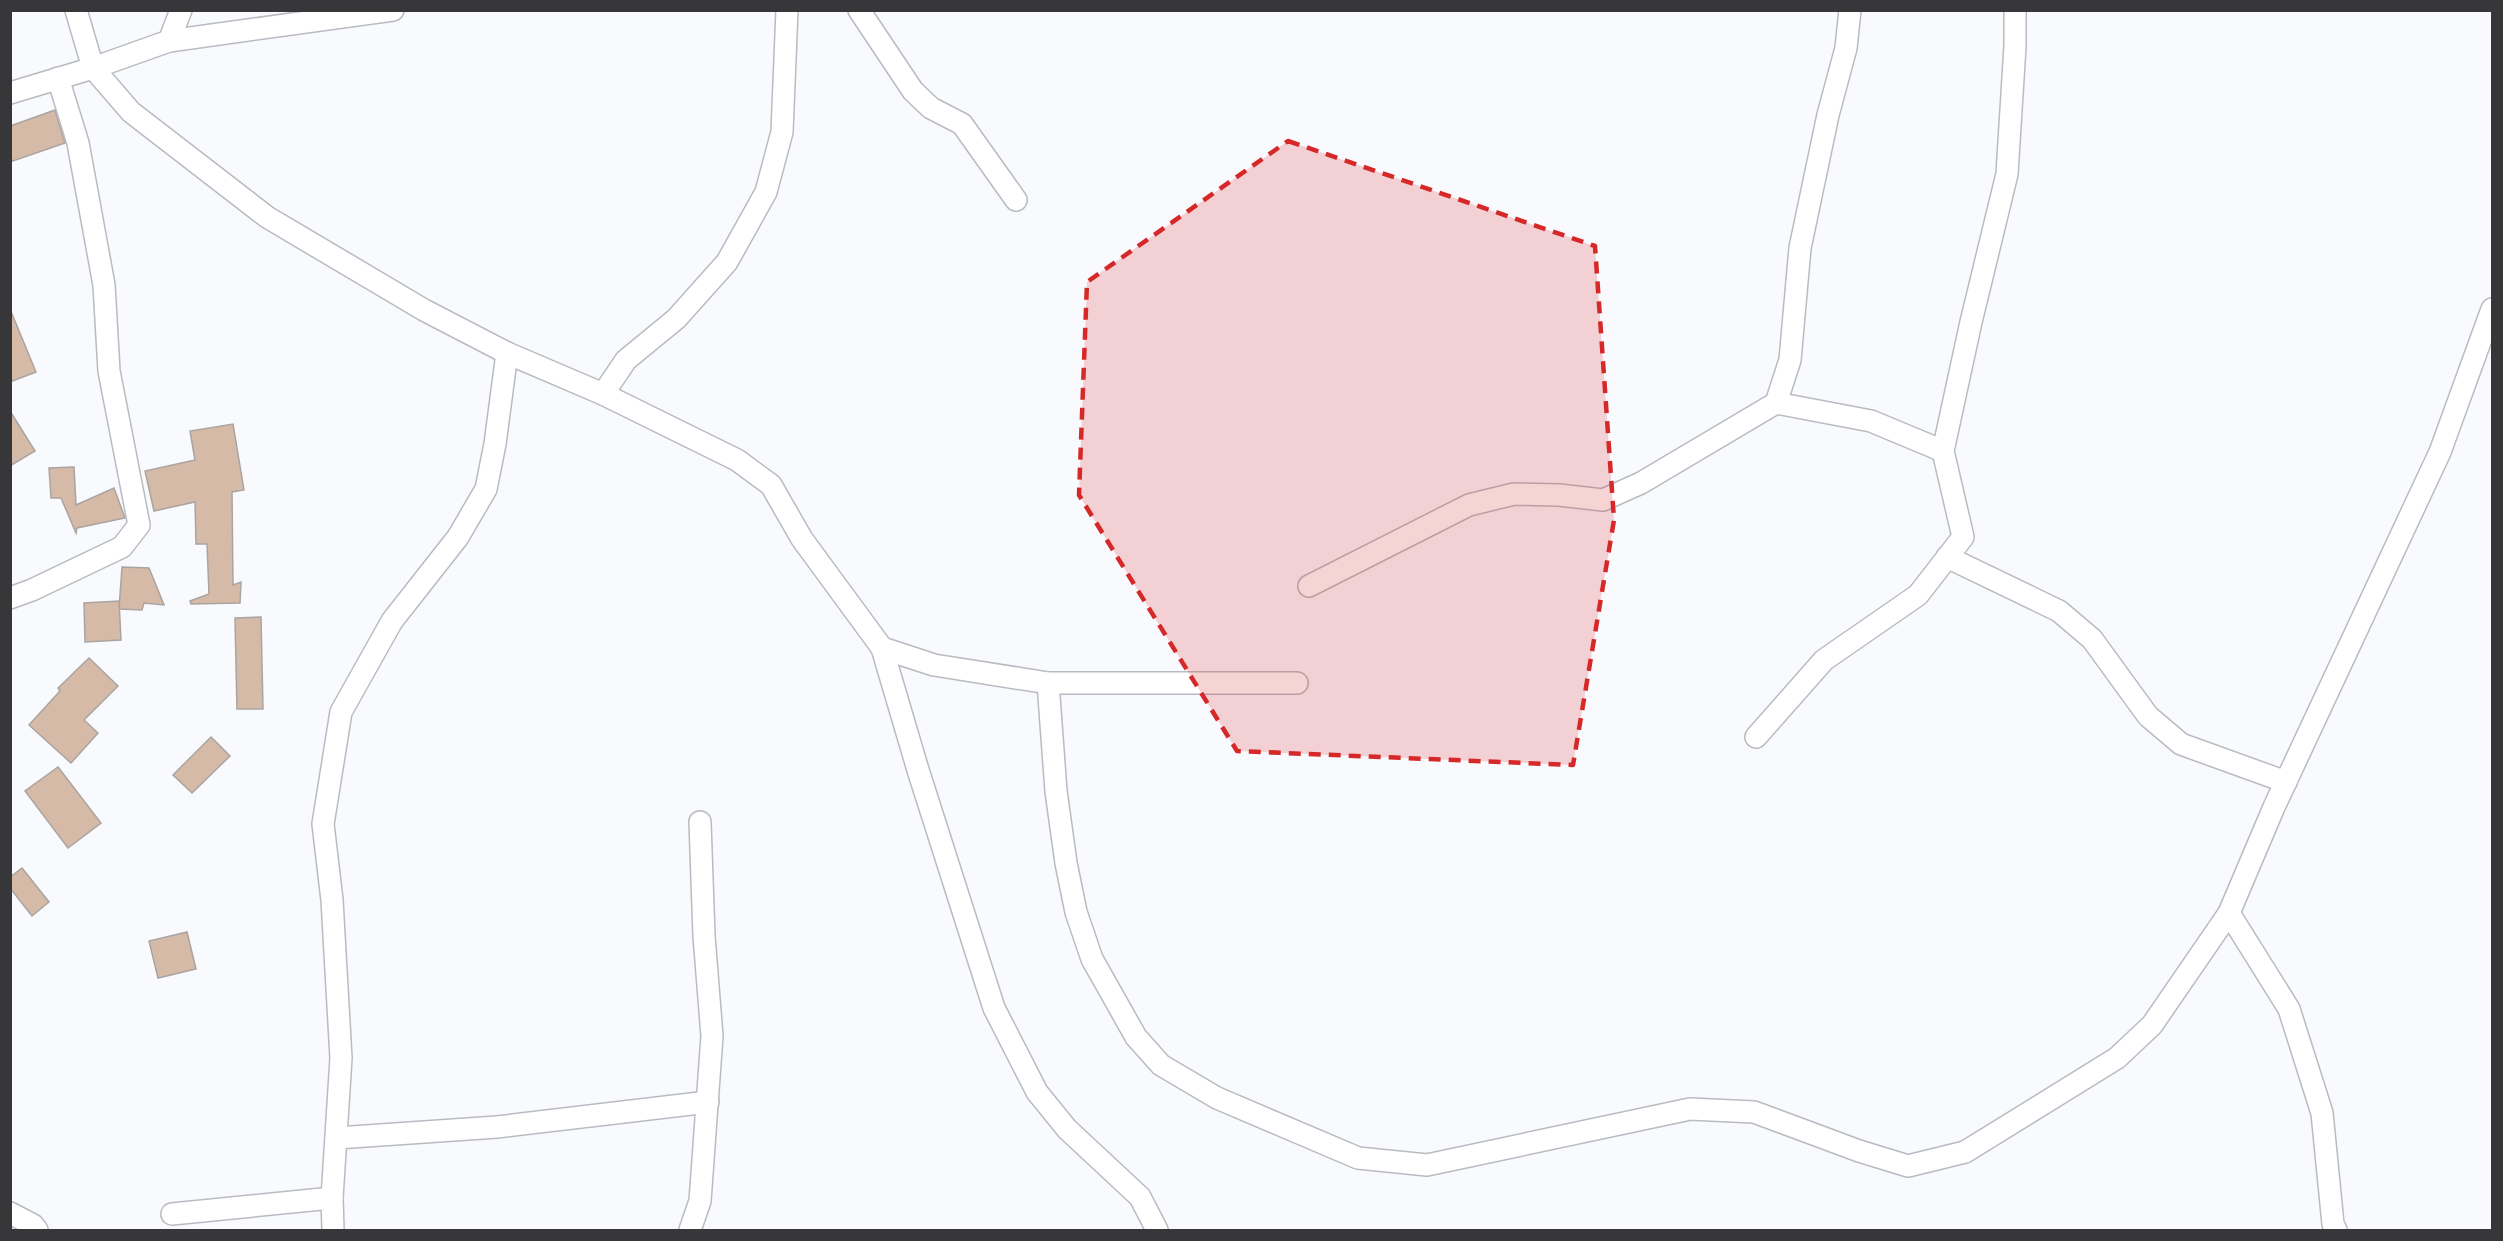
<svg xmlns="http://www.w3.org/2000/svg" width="2503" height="1241" font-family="'Fira Sans',sans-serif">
<rect width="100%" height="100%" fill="#f9fafe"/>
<g fill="#d5baa7" stroke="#aaa4a0" stroke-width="1.5">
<path d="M55 110 65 143 10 162V126Z"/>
<path d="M10 309 36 372 10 382Z"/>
<path d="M10 411 35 451 10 466Z"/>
<path d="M233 424 244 490 232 492 233 585 241 582 240 603 191 604 190 601 209 594 207 544H196L195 502 154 511 145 471 195 460 190 431Z"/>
<path d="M74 467 76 505 114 488 125 518 77 528 76 533 61 498H51L49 468Z"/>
<path d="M122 567 149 568 164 605 144 603 142 610 119 609Z"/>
<path d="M119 601 121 640 85 642 84 603Z"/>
<path d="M261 617 263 709H237L235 618Z"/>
<path d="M89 658 118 686 84 720 98 733 71 763 29 725 60 691 58 688Z"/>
<path d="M211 737 230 756 192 793 173 775Z"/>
<path d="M58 767 101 823 68 848 25 791Z"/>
<path d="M22 868 49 902 32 916 10 888V877Z"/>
<path d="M187 932 196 969 158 978 149 941Z"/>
</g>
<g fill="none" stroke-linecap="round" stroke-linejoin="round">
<defs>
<g id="minor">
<path d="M76 10 93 68 131 112 267 217 424 310 507 353 603 394 737 460 771 485 802 539 882 648 934 665 1048 683H1297"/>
<path d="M859 10 913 91 931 108 962 124 1016 200"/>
<path d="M169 41 393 10"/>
<path d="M10 93 93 68 169 41 181 10"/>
<path d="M603 394 626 360 676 319 727 262 766 192 782 132 787 10"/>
<path d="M1776 403 1790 360 1800 248 1828 115 1846 48 1850 10"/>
<path d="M1947 557 2059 611 2092 639 2148 716 2181 744 2286 782"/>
<path d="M1309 586 1469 505 1514 494 1559 495 1603 500 1641 483 1776 403 1871 421 1943 451"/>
<path d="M10 598 32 590 122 547 139 525 109 371 104 285 78 143 58 78"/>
<path d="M882 648 918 770 994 1008 1037 1092 1067 1129 1140 1197 1157 1230"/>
<path d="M1048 683 1056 791 1066 863 1076 912 1092 959 1136 1037 1161 1065 1217 1098 1358 1158 1427 1165 1690 1109 1754 1112 1859 1151 1908 1166 1965 1152 2117 1058 2152 1025 2229 913 2274 807 2440 452 2492 309"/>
<path d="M1756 737 1824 660 1918 595 1963 537 1943 451 1971 322 2007 174 2015 46V10"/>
<path d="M2229 913 2289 1009 2322 1113 2333 1224 2336 1230"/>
<path d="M337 1138 497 1127 708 1102"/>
<path d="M10 1213 33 1225 37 1230"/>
<path d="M172 1214 332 1198"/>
<path d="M333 1230 332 1198 341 1058 332 900 323 824 341 712 392 621 458 537 486 489 495 444 507 353"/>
<path d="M690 1230 700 1201 712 1036 704 936 700 822"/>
</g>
</defs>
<use href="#minor" stroke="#babbc2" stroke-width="24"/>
<use href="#minor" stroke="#fff" stroke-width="21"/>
</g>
<path fill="#d62828" fill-opacity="0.2" stroke="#d62828" stroke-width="4.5" stroke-dasharray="12 8" stroke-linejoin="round" d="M1288 141 1595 246 1614 520 1573 765 1237 751 1079 495 1087 282Z"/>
<rect width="2503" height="1241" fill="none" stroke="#37373a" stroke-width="24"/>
</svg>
